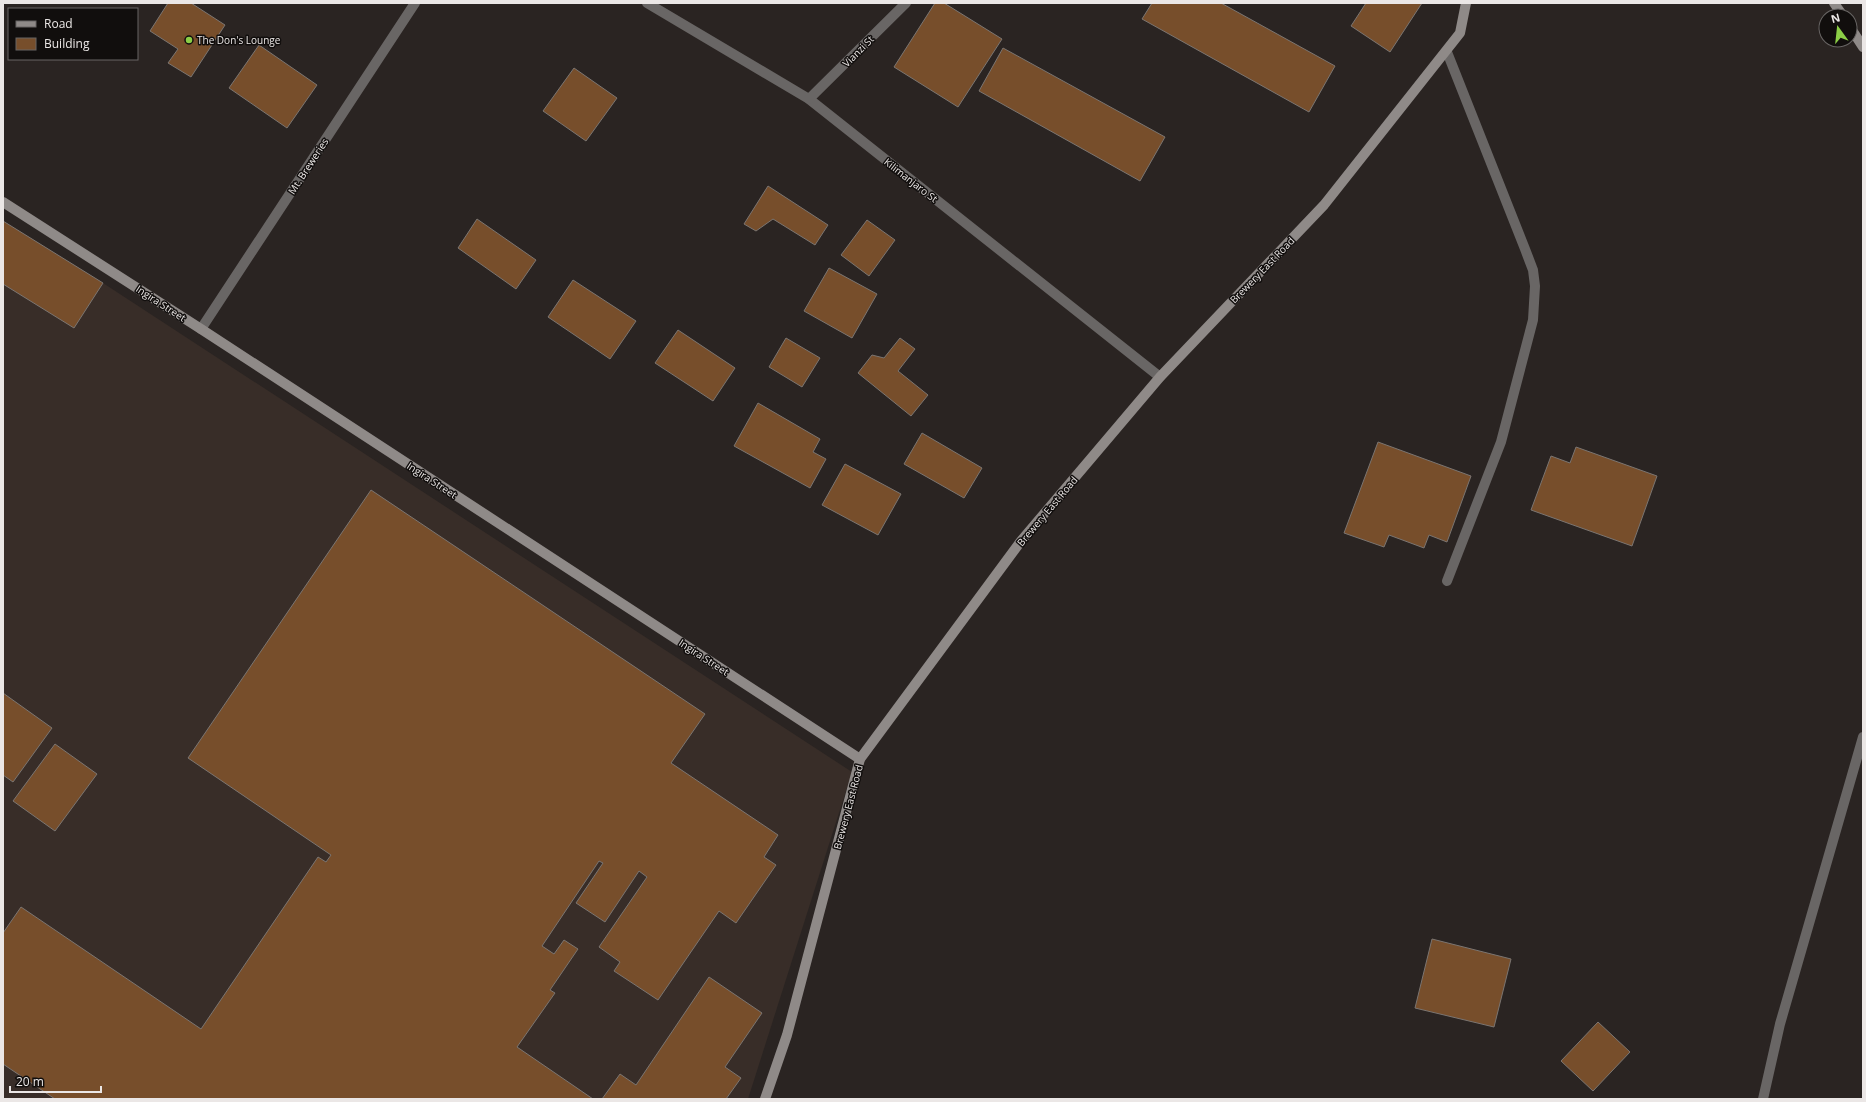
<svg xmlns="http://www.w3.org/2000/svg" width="1866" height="1102" font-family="'Open Sans',sans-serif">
<rect width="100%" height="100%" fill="#2a2422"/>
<path fill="#382d28" d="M3 221 103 283 852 772 748 1099H3Z"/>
<g fill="#774e2b" stroke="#7b7571">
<path d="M168 3H191L225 25 191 77 168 63 178 49 150 31Z"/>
<path d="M935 3H944L1002 39 958 107 894 67Z"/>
<path d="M1152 3H1221L1335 66 1309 112 1142 19Z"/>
<path d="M1366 3H1422L1390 52 1351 26Z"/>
<path d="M259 45 317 85 287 128 229 88Z"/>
<path d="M1003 48 1165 137 1140 181 979 91Z"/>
<path d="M574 68 617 98 586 141 543 111Z"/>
<path d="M768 186 828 225 815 245 773 219 756 231 744 224Z"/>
<path d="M477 219 536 260 516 289 458 248Z"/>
<path d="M867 220 895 240 869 276 841 255Z"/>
<path d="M3 221 103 283 74 328 3 284Z"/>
<path d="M829 268 877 294 852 338 804 311Z"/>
<path d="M573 280 636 321 610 359 548 317Z"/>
<path d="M678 330 735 368 713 401 655 363Z"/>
<path d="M786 338 820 358 802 387 769 367Z"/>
<path d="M900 338 915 349 898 371 928 395 911 416 858 373 872 355 884 358Z"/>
<path d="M758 403 820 439 813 452 826 459 810 488 734 446Z"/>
<path d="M922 433 982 468 964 498 904 464Z"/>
<path d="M1378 442 1471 476 1447 542 1429 535 1424 548 1389 535 1384 547 1344 533Z"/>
<path d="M1576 447 1657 476 1632 546 1531 510 1551 456 1570 463Z"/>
<path d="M845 464 901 494 878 535 822 505Z"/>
<path d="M371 490 705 714 671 763 778 835 764 857 776 865 736 923 719 911 658 1000 614 971 620 962 599 947 647 877 639 871 605 922 576 903 603 863 599 861 542 946 554 954 564 940 578 949 550 990 555 993 517 1047 593 1099H55L3 1064V933L21 907 201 1029 318 857 326 862 331 855 188 758Z"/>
<path d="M3 693 52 728 13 782 3 775Z"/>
<path d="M55 744 97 774 55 831 13 801Z"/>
<path d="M1432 939 1511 959 1494 1027 1415 1008Z"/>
<path d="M709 977 762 1013 725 1067 741 1078 726 1099H602L620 1074 636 1085Z"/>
<path d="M1598 1022 1630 1052 1593 1091 1561 1061Z"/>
</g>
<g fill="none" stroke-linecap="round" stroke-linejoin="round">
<path stroke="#696665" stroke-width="10" d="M1447 52 1525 249 1533 270 1535 286 1533 320 1501 442 1447 581"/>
<g stroke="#696665" stroke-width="10">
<path d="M647 3 809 99 1160 377"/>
<path d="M809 99 906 3"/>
<path d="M201 329 415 3"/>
<path d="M1763 1099 1780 1024 1863 737"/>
</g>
<g stroke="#8f8a88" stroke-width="10">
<path d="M1834 3 1843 16"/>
<path d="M1850 27 1863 47"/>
<path d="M3 202 201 329 860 759"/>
<path d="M765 1099 787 1035 860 759 1021 541 1160 377 1324 205 1460 33 1466 3"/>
</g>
</g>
<circle fill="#8bce46" stroke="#110e0d" stroke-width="1.5" cx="189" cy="40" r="4"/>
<g text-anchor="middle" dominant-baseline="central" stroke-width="3" stroke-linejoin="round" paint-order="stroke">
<g font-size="10" fill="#ebe7e6" stroke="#110e0d" text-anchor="start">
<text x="197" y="40">The Don's Lounge</text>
</g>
<g font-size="10" fill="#ebe7e6" stroke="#110e0d">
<text transform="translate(858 51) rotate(-45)">Vianzi St</text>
<text transform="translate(308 166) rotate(-57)">Mt. Breweries</text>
<text transform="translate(911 180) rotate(38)">Kilimanjaro St</text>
<text transform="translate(1262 270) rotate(-46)">Brewery East Road</text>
<text transform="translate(161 303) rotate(33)">Ingira Street</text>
<text transform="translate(432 480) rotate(33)">Ingira Street</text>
<text transform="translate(1047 511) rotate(-50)">Brewery East Road</text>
<text transform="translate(704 657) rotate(33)">Ingira Street</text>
<text transform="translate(848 807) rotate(-75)">Brewery East Road</text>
</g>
</g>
<rect width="1866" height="1102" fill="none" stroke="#ebe7e6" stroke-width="8"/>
<rect x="8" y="8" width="130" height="52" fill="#110e0d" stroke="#686564"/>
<rect x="16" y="21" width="20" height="6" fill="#8f8a88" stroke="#686564"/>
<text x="44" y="28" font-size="12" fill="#ebe7e6">Road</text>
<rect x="16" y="38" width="20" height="12" fill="#774e2b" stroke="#686564"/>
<text x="44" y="48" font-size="12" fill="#ebe7e6">Building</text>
<g transform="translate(1838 28) rotate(345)"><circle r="19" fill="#110e0d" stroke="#686564"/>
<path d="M0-3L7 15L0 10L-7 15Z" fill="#8bce46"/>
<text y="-6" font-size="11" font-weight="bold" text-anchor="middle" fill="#ebe7e6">N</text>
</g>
<path d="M10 1086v6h91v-6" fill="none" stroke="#ebe7e6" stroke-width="2"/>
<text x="16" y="1086" font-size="12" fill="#ebe7e6" stroke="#110e0d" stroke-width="3" paint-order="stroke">20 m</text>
</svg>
